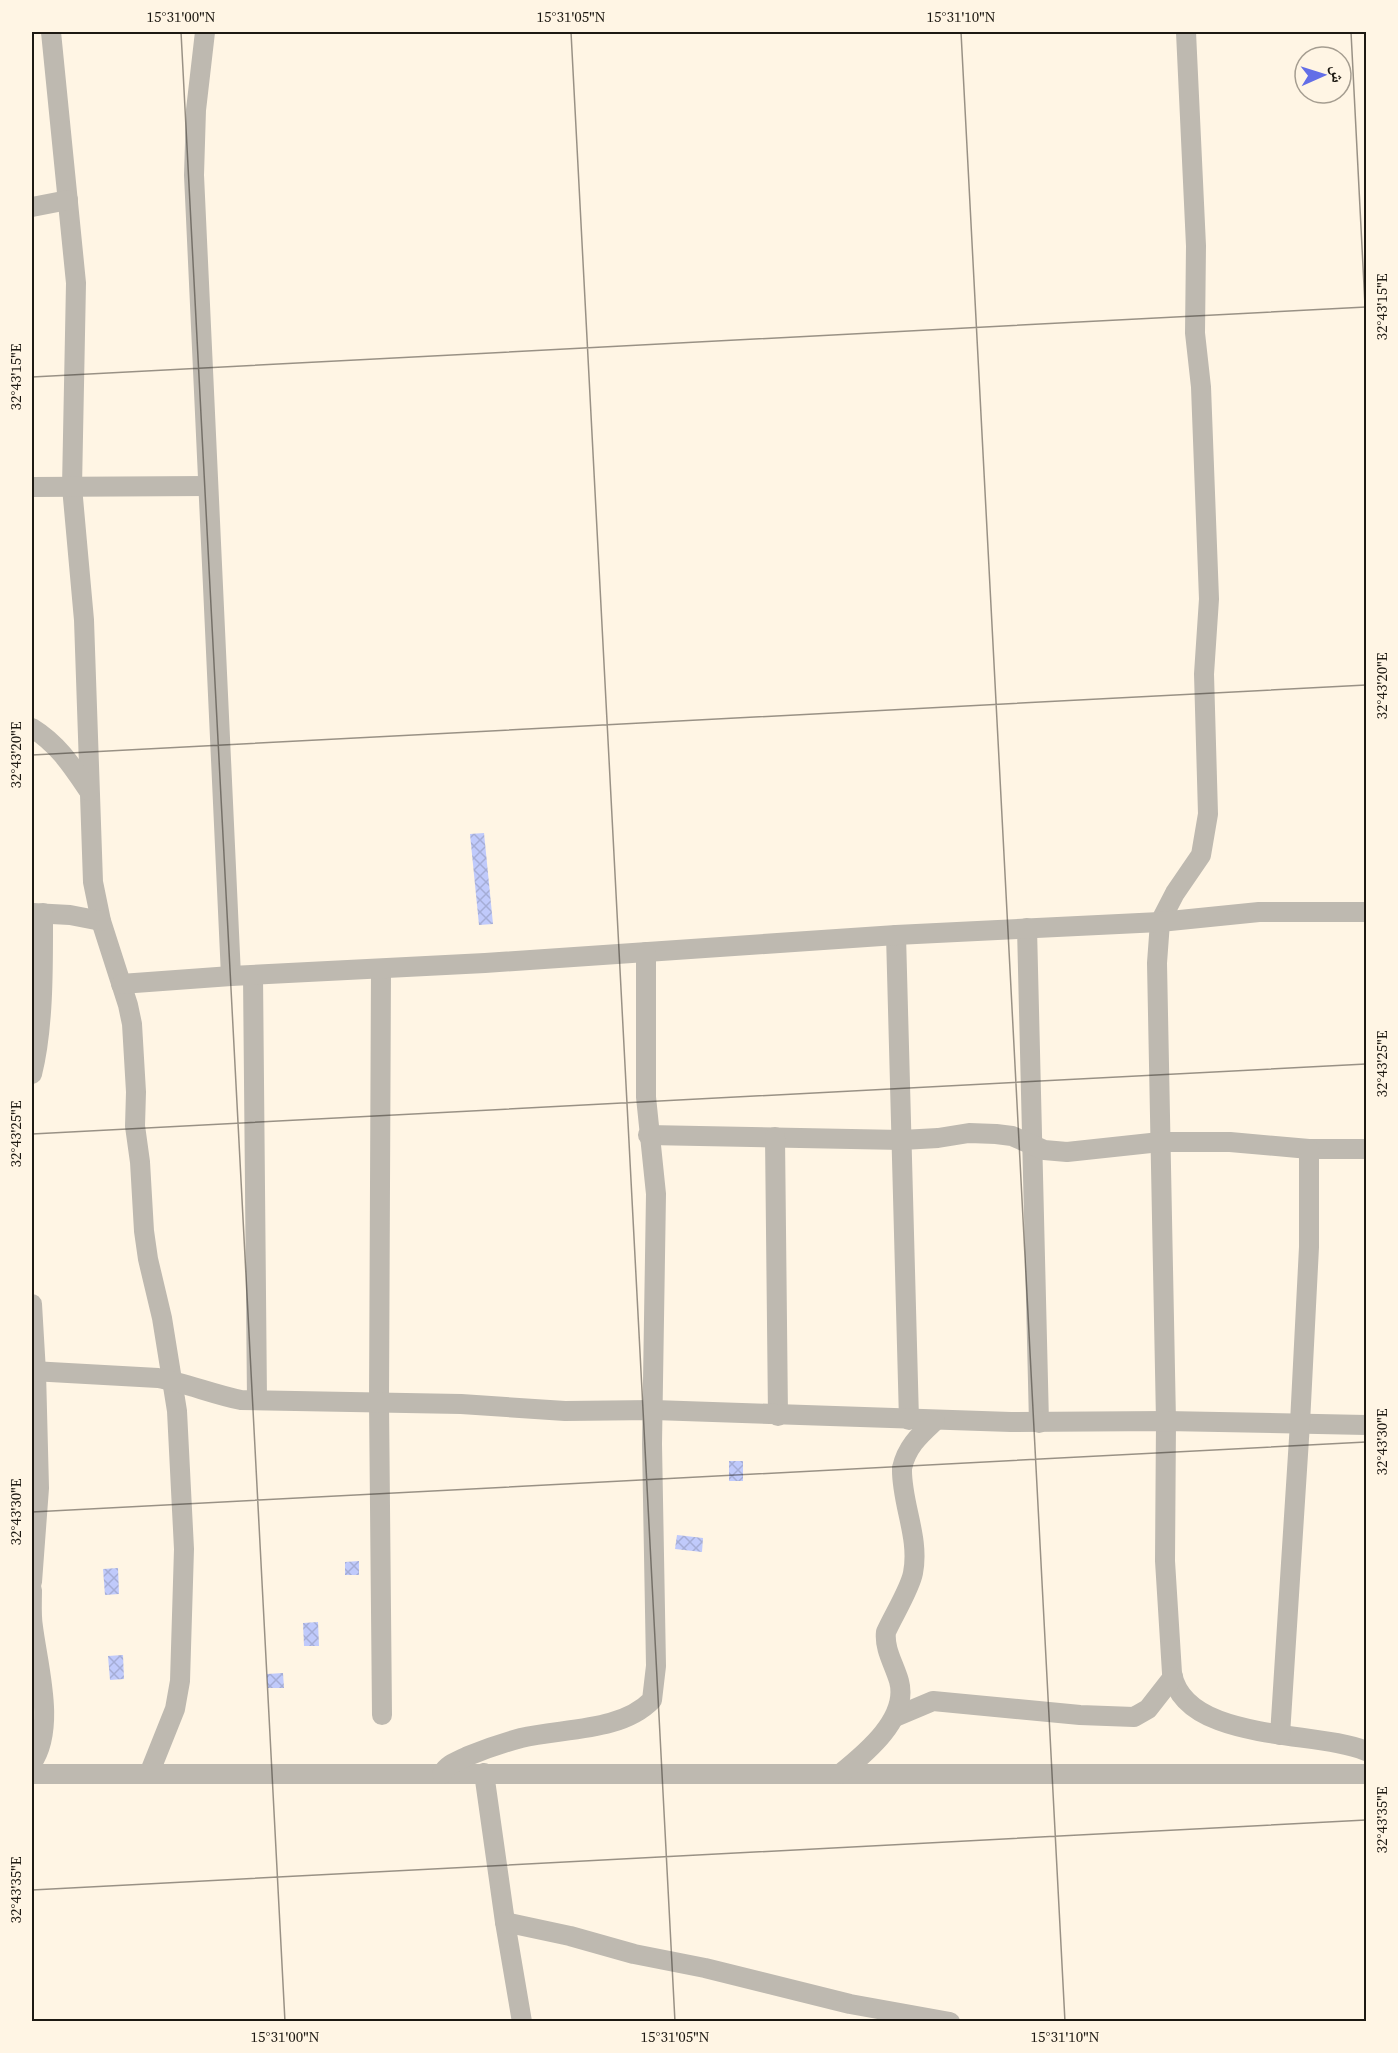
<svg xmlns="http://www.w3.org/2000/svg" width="1398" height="2053" font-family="'Source Serif 4','Noto Naskh Arabic',serif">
<defs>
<pattern id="building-cross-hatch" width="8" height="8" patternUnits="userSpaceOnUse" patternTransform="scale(1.5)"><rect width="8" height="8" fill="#c0cafb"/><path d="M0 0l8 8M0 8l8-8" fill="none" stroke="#a5add6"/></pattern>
</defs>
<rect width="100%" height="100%" fill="#fff5e4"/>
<g fill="url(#building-cross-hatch)">
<path d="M484 833 493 924 479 925 470 834Z"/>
<rect x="729" y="1461" width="14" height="20"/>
<path d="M677 1535 703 1538 702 1552 675 1549Z"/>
<path d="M359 1561V1575H345V1562Z"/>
<path d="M118 1568 119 1594 105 1595 103 1569Z"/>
<path d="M318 1622 319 1646H304L303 1623Z"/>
<path d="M123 1655 124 1679 110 1680 108 1656Z"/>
<path d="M283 1673 284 1688H268L267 1674Z"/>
</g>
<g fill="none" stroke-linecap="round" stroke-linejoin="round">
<g stroke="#beb9b0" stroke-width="20">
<path d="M51 32 76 283 72 487 84 620 93 882 101 921 128 1005 132 1024 136 1092 135 1126 140 1162 144 1231 148 1259 162 1318 177 1411 184 1549 180 1681 175 1709 149 1774"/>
<path d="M205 32 196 110 194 175 231 976"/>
<path d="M1186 32 1196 246 1195 333 1201 387 1209 599 1204 674 1208 814 1201 855 1175 893 1160 922 1157 963 1166 1421 1165 1561 1172 1673C1184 1743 1317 1730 1366 1751"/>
<path d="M32 207 68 200"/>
<path d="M32 487 208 486"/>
<path d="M32 728C58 744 72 766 89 791"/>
<path d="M33 913 70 915 101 921"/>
<path d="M1027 928 1039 1423"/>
<path d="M896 935 909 1420"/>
<path d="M381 969 379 1402 382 1715"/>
<path d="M253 975 257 1400"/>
<path d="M121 984 231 976 485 963 896 935 1160 922 1259 912H1366"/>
<path d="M32 1074C44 1027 43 962 43 913"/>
<path d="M648 1135 902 1140 938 1138 969 1133 996 1134 1012 1136 1044 1150 1067 1152 1160 1142H1230L1309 1149H1366"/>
<path d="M775 1137 778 1416"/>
<path d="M32 1304 36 1372 39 1488 32 1582"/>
<path d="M32 1371 158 1378C186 1383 212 1394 241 1400L461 1404 565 1411 654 1410 1011 1422 1166 1421 1366 1425"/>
<path d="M32 1590C32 1602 31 1615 33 1627 38 1667 56 1728 32 1763"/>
<path d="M895 1717 933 1701 1080 1715 1134 1717 1148 1709 1173 1677"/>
<path d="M1280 1735 1300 1423 1309 1247V1149"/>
<path d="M484 1773 505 1922 522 2022"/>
<path d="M32 1774H1366"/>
<path d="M442 1774C447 1764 458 1761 468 1756 485 1749 502 1743 521 1738 563 1728 621 1732 652 1700L656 1666 652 1444 656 1194 646 1097V952"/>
<path d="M840 1774C866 1753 909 1718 899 1681 894 1664 884 1649 886 1632 893 1616 910 1589 913 1573 920 1537 901 1503 902 1468 907 1446 920 1435 935 1421"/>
<path d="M505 1922 570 1936 634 1954 705 1968 850 2004 950 2022"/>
</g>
</g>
<path fill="none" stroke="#1d1912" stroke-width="1.5" stroke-opacity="0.45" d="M181 32 285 2022M571 32 675 2022M961 32 1065 2022M1351 32 1366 325M32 377 1366 307M32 755 1366 685M32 1134 1366 1064M32 1512 1366 1442M32 1890 1366 1820"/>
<rect width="1398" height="2053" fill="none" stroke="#fff5e4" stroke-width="66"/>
<g transform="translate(1323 75) rotate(87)"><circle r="28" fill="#fff5e4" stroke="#a59d90" stroke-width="1.5"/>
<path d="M0-4.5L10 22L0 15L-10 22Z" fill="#636ee7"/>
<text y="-9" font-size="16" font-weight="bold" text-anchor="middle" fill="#1d1912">ش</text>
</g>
<rect x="33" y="33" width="1332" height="1987" fill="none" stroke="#1d1912" stroke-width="2"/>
<g font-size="15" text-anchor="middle" fill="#1d1912">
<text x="181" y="22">15°31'00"N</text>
<text x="571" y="22">15°31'05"N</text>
<text x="961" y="22">15°31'10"N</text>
<text transform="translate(1382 307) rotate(-90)" y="5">32°43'15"E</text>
<text transform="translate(16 377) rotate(-90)" y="5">32°43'15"E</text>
<text transform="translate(1382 686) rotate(-90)" y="5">32°43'20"E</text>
<text transform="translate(16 755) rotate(-90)" y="5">32°43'20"E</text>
<text transform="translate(1382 1064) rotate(-90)" y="5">32°43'25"E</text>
<text transform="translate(16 1134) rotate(-90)" y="5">32°43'25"E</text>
<text transform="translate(1382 1442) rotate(-90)" y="5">32°43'30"E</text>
<text transform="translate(16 1512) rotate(-90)" y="5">32°43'30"E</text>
<text transform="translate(1382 1820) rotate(-90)" y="5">32°43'35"E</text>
<text transform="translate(16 1890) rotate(-90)" y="5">32°43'35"E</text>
<text x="285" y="2042">15°31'00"N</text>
<text x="675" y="2042">15°31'05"N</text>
<text x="1065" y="2042">15°31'10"N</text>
</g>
</svg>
